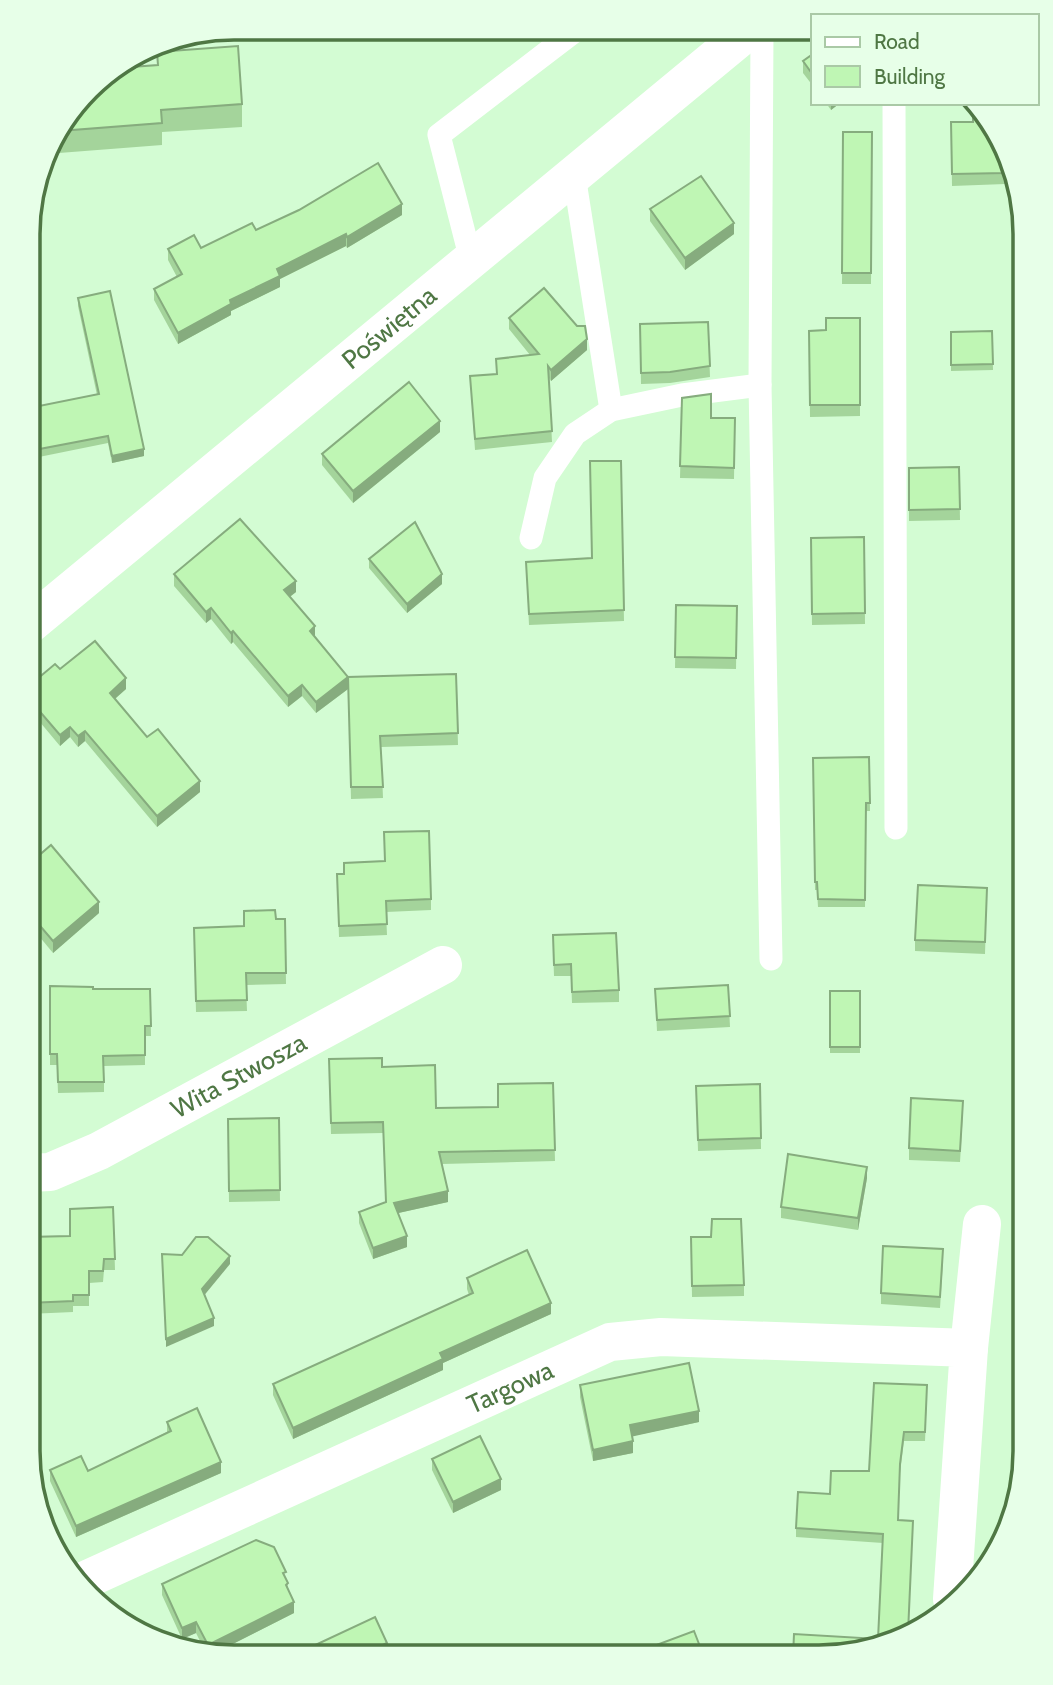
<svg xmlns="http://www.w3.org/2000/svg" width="1053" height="1685" font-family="Cabin,sans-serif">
<rect width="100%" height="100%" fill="#dffee0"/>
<path fill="#d3fcd3" d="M235 28 813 32V103H972L1009 156 1025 235V1464L983 1576 897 1641 819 1657 207 1655 109 1614 44 1529 28 1450 30 208 50 143 98 80 156 44Z"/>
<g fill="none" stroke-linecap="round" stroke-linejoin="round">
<g stroke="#fff" stroke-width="23">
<path d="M762 31 760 385 771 959"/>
<path d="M894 103 896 828"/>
<path d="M574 175 611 410"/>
<path d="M471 260 439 135 576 30"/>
<path d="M531 538 545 478 575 434 611 410 682 395 760 385"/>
</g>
<g stroke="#fff" stroke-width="38">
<path id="s1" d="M29 625 748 31"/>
<path id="s2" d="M28 1173 50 1172 99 1151 443 965"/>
<path d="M969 1348 982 1224"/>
<path id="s3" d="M83 1581 610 1342 661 1337 969 1348 952 1599"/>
</g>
</g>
<g fill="#a4d49b">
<path d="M157 52 242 104V127L162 132V145L46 154 50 143 98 80 157 65Z"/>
<path d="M813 54V86L803 73V61Z"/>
<path d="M826 103H840L831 110Z"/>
<path d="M951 122 1005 150V184L952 186Z"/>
<path d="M843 132H872L871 284H842Z"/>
<path d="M650 209 734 234 685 270 650 221Z"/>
<path d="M402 215 347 248 346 246 280 279V287L231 311V315L178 344 154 300V289L177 277 168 260V249L201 248 256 230Z"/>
<path d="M78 298 144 456 112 463 108 443 29 459V408L97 395 78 306Z"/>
<path d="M509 318 587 350 551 381 549 378 552 442 475 450 470 376 496 374V359L530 355 509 329Z"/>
<path d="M860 318V416L810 417 809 331 826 330Z"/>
<path d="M708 322 710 377 670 383 641 384 640 324Z"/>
<path d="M992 331 993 370 951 371V332Z"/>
<path d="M682 398 711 418H735L734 479 680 478Z"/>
<path d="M440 432 353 503 322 465V454Z"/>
<path d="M621 461 624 621 529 625 526 562 592 558Z"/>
<path d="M959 467 960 520 909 521V468Z"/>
<path d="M864 537 865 624 812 625 811 538Z"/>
<path d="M369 559 442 584 407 613 369 568Z"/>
<path d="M174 574 296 592 290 597 348 689 316 713 302 696 288 707 233 642 231 644 211 619 206 623 174 586Z"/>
<path d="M676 605 737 606 736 669 675 668Z"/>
<path d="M60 669 126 689 115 699 147 737 200 792 157 827 85 741 78 747 70 737 60 746 29 709 30 685Z"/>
<path d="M456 674 458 745 381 747 383 798 351 799 348 677Z"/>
<path d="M869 757 870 811H866L865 907H818L817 890H815L813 758Z"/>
<path d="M29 864 99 913 53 953 29 924Z"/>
<path d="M337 874 431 899V910L386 912 387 935 339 937Z"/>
<path d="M987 888 985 954 915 951V940Z"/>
<path d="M276 919H285L286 984 246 985 247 1011 196 1012 194 928 244 926Z"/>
<path d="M553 947 619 990V1002L572 1003 571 976H554Z"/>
<path d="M728 985 730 1027 657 1031 655 989Z"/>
<path d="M50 986 93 989H150L151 1036H145V1065L104 1066V1092L58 1093 57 1065H50Z"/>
<rect x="830" y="991" width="30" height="62"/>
<path d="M382 1067 436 1108 498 1107 553 1083 555 1161 442 1164 448 1202 398 1213 407 1247 373 1259 359 1223V1212L386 1202 383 1133 331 1134 329 1070Z"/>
<path d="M760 1084 761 1149 698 1151 696 1086Z"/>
<path d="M963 1112 960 1162 909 1160V1148Z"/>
<path d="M279 1118 280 1201 229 1202 228 1119Z"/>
<path d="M867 1178 858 1230 781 1218V1207Z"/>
<path d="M113 1207 115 1270H104L103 1282 89 1283V1306H73V1312L28 1314V1237L70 1236Z"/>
<path d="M691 1237 744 1285V1296L692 1297Z"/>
<path d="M943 1261 940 1308 881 1304V1293Z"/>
<path d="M467 1278 551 1314 443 1363V1370L293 1439 273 1395V1384L469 1295 467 1289Z"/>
<path d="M580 1385 699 1422 632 1436 633 1453 593 1461 580 1397Z"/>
<path d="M927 1394 925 1441H904L900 1473 898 1520 878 1639 883 1543 796 1537V1528L830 1494 869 1471Z"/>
<path d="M167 1422 221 1473 76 1537 50 1481V1470L88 1471 167 1432Z"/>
<path d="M432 1459 501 1490 453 1513 432 1470Z"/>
<path d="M286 1579 294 1613 211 1655H207L196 1633 182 1639 162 1595V1584Z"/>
</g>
<g fill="#86ac7e">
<path d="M831 103H840L831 110Z"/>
<path d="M402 204V215L347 248V237Z"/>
<path d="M734 223V234L685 270V258Z"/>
<path d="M346 234V246L280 279V287L231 311V315L178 344V333L277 269Z"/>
<path d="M587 339V350L551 381V370Z"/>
<path d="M440 421V432L353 503V491Z"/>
<path d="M144 449V456L112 463V456Z"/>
<path d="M442 574V584L407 613V604Z"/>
<path d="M296 581V592L284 601V590Z"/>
<path d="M211 608V619L206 623V612Z"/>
<path d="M315 626V638L310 631Z"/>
<path d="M233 631V642L231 644V633Z"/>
<path d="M348 677V689L316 713V702Z"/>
<path d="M126 678V689L110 703V693Z"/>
<path d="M302 685V696L288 707V696Z"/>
<path d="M70 727V737L60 746V735Z"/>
<path d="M85 731V741L78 747V736Z"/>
<path d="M200 781V792L157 827V816Z"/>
<path d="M99 902V913L53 953V941Z"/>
<path d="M867 1167V1178L858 1230V1218Z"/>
<path d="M448 1191V1202L394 1214V1203Z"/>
<path d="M407 1236V1247L373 1259V1248Z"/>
<path d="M230 1256V1264L202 1298V1289Z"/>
<path d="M551 1303V1314L443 1363V1370L293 1439V1428L440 1353Z"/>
<path d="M214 1318V1326L166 1347V1339Z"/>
<path d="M699 1411V1422L630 1437V1425Z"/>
<path d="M633 1441V1453L593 1461V1450Z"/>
<path d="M221 1462V1473L76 1537V1526Z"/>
<path d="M501 1479V1490L453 1513V1502Z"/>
<path d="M294 1602V1613L211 1655H208V1645Z"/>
<path d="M196 1622V1633L182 1639V1628Z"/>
<path d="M387 1643V1654L384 1656H372V1650Z"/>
</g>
<g fill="#bff6b4" stroke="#86ac7e" stroke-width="2">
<path d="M238 46 242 104 161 110 162 123 59 131 98 80 117 68 158 65 157 52Z"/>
<path d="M813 54V75L803 61Z"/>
<path d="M973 105 1005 150V173L952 174 951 122H973Z"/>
<path d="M843 132H872L871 273H842Z"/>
<path d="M378 163 402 204 347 237 346 234 277 269 280 276 230 300 231 304 178 333 154 289 182 274 168 249 194 235 201 248 252 223 256 230 299 210Z"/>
<path d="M701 176 734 223 685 258 650 209Z"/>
<path d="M544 288 577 326H585L587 339 551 370 548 366 552 431 475 439 470 376 497 374 496 359 539 354 509 318Z"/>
<path d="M110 291 144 449 112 456 108 436 29 451V408L99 394 78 298Z"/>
<path d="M826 318H860V405H810L809 331 826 330Z"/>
<path d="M708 322 710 366 670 372 641 373 640 324Z"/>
<path d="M992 331 993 364 951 365V332Z"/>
<path d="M409 382 440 421 353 491 322 454Z"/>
<path d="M711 394V418H735L734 468 680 466 682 398Z"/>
<path d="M590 461H621L624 610 529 614 526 562 592 558Z"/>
<path d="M959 467 960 509 909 510V468Z"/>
<path d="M240 519 296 581 284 590 315 626 310 631 348 677 316 702 302 685 288 696 233 631 231 633 211 608 206 612 174 574Z"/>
<path d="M415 522 442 574 407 604 369 559Z"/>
<path d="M864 537 865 613 812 614 811 538Z"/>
<path d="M676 605 737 606 736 658 675 657Z"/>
<path d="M95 641 126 678 110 693 147 737 158 729 200 781 157 816 85 731 78 736 70 727 60 735 29 699V696L36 690 30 685 55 664 60 669Z"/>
<path d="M456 674 458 733 380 736 383 787H351L348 677Z"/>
<path d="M869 757 870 803H866L865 900 818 899 817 882H815L813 758Z"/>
<path d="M429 831 431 899 386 901 387 924 339 926 337 874H344V863L385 861 384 832Z"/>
<path d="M51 845 99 902 53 941 29 913V864Z"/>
<path d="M918 885 987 888 985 942 915 940Z"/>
<path d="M275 910 276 919H285L286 973H246L247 1000 196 1001 194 928 244 926V911Z"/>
<path d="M616 933 619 990 572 992 571 964 554 965 553 935Z"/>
<path d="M728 985 730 1016 657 1020 655 989Z"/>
<path d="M50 986 93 987V989H150L151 1026H145V1055L103 1056 104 1082H58L57 1054H50Z"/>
<rect x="830" y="991" width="30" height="56"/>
<path d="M382 1058V1067L435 1065 436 1108 498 1107V1084L553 1083 555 1150 439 1152 448 1191 394 1203 407 1236 373 1248 359 1212 386 1202 383 1122 331 1123 329 1059Z"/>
<path d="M760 1084 761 1138 698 1140 696 1086Z"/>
<path d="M911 1098 963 1101 960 1151 909 1148Z"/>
<path d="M279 1118 280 1190 229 1191 228 1119Z"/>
<path d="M788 1154 867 1167 858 1218 781 1207Z"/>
<path d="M113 1207 115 1259H104L103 1271H89V1295H73V1301L28 1303V1237L70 1236V1209Z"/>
<path d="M712 1219H741L744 1285 692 1286 691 1237H711Z"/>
<path d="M196 1237H208L230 1256 202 1289 214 1318 166 1339 162 1254 182 1255Z"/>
<path d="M883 1246 943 1249 940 1297 881 1293Z"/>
<path d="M527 1250 551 1303 440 1353 443 1359 293 1428 273 1384 473 1293 467 1278Z"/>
<path d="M689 1363 699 1411 630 1425 633 1441 593 1450 580 1385Z"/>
<path d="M874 1383 927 1385 925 1432H904L900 1464 898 1520 913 1521 908 1633 897 1641 819 1657H793L794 1634 878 1639 883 1534 796 1528 798 1492 830 1494 831 1471H869Z"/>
<path d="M197 1408 221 1462 76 1526 50 1470 81 1456 88 1471 171 1431 167 1422Z"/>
<path d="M480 1436 501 1479 453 1502 432 1459Z"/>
<path d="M256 1540 274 1547 286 1572 283 1573 288 1583 286 1585 294 1602 208 1645 196 1622 182 1628 162 1584Z"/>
<path d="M375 1617 387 1643 372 1650 375 1656 294 1655Z"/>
<path d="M694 1631 704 1657 627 1656Z"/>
</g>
<g text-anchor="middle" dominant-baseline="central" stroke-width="6" stroke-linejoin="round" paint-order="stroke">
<g font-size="26" fill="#4f7744" stroke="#e7ffe8">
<text stroke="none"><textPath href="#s1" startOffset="467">Poświętna</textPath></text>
<text stroke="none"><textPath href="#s2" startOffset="234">Wita Stwosza</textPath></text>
<text stroke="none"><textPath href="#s3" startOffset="469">Targowa</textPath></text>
</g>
</g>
<path d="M0 0H1053V1685H0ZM234 40H819A194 194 0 0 1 1013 234V1451A194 194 0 0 1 819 1645H234A194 194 0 0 1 40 1451V234A194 194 0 0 1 234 40Z" fill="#e7ffe8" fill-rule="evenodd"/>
<path fill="none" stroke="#4f7744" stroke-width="3.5" d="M234 40H819A194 194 0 0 1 1013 234V1451A194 194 0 0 1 819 1645H234A194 194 0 0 1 40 1451V234A194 194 0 0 1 234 40Z"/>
<rect x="811" y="14" width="228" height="91" fill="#e7ffe8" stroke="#aac9a6" stroke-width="2"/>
<rect x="825" y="37" width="35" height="10" fill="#ffffff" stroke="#aac9a6" stroke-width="2"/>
<text x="874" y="49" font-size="21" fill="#4f7744">Road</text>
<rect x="825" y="66" width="35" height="21" fill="#bff6b4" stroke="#aac9a6" stroke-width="2"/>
<text x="874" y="84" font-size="21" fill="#4f7744">Building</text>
</svg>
